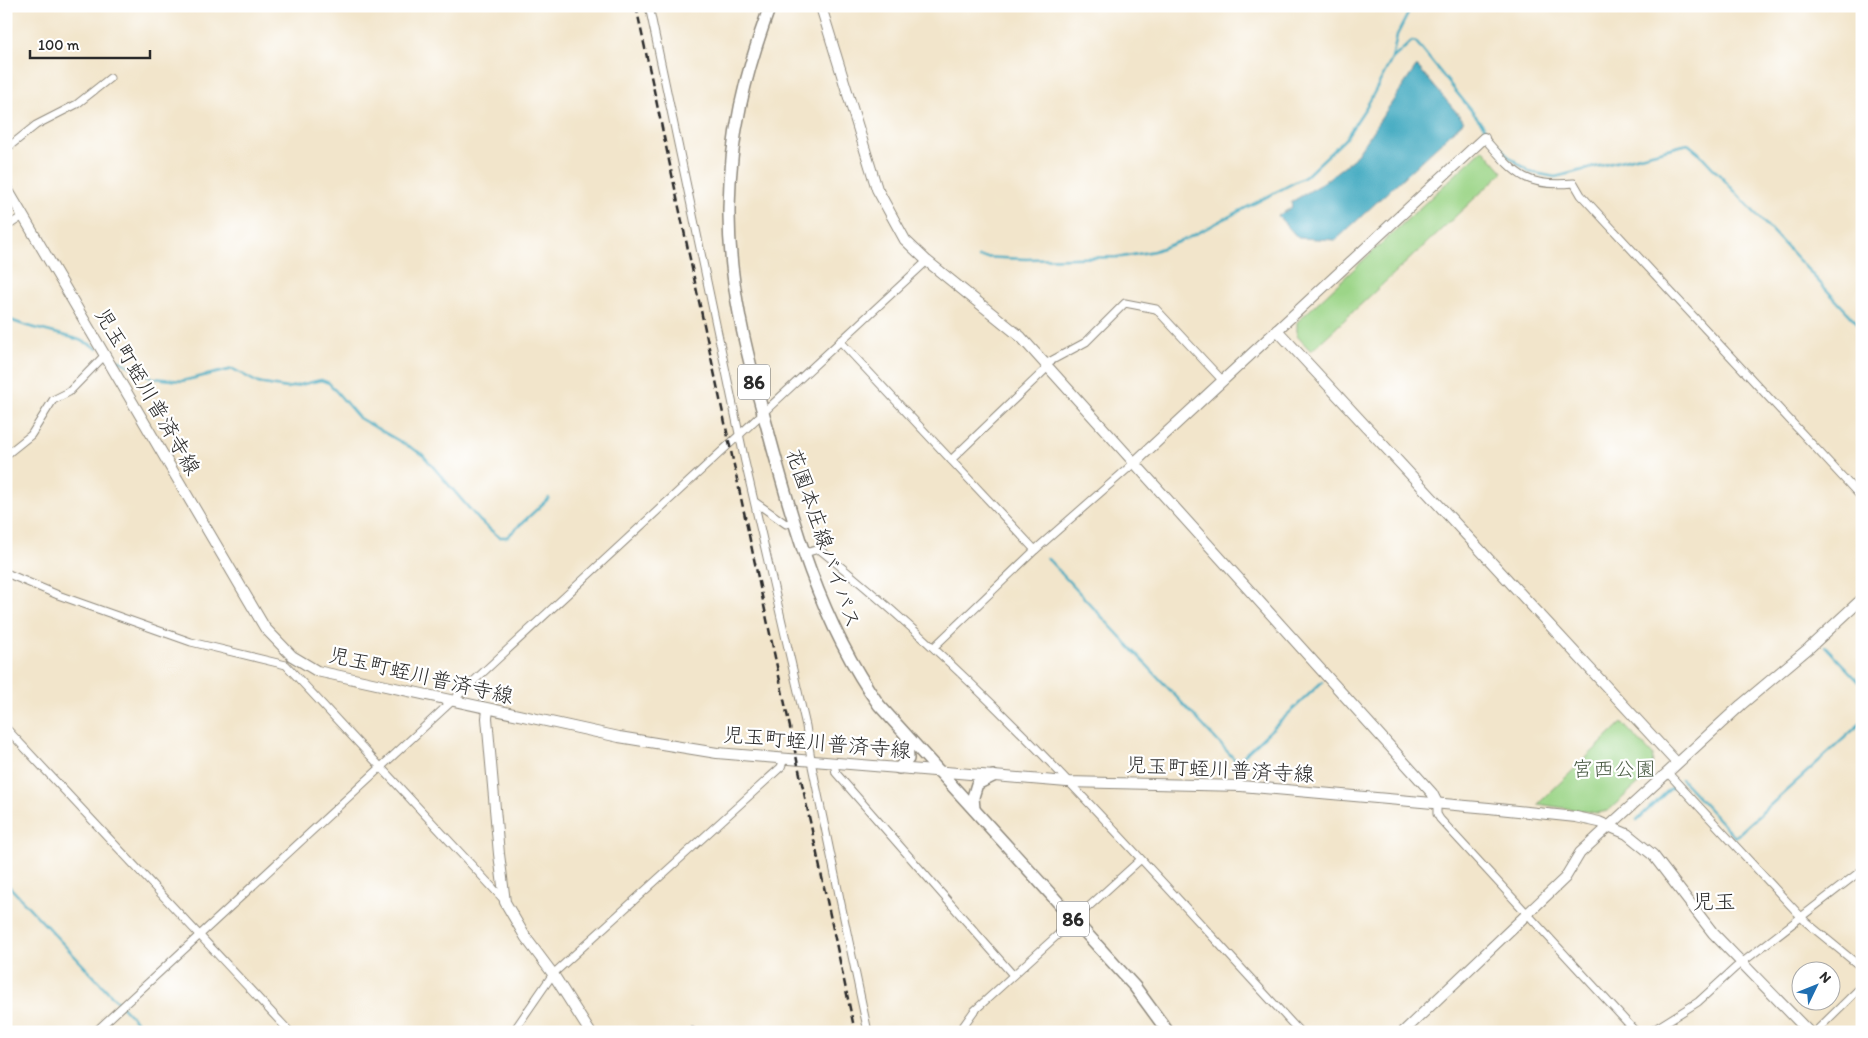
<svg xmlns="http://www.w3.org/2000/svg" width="1868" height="1038" font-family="Itim,'Klee One',sans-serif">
<rect width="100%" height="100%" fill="#fff"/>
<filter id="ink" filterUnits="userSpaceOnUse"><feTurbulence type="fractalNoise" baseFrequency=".02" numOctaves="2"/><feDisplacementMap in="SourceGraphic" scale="10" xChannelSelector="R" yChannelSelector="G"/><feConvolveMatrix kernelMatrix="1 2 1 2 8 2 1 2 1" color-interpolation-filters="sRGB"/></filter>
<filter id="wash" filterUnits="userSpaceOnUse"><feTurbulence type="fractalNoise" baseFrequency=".0096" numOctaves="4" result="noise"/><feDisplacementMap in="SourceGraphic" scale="20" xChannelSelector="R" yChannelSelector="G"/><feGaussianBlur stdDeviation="1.12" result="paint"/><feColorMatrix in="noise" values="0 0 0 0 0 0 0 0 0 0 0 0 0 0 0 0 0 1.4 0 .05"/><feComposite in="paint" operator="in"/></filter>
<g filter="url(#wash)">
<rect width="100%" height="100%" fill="#f2e5cb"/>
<g fill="#9cd588" stroke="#64805a">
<path d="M1483 149 1503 172 1311 351 1297 336V322Z"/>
<path d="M1622 723 1653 755 1652 771 1608 811 1597 813 1538 804Z"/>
</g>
<path fill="#40a9c0" stroke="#366a76" d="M1416 67H1418L1464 121 1336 240 1298 238 1278 216 1292 207 1291 202 1320 185 1354 158Z"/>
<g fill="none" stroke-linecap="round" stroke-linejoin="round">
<g stroke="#40a9c0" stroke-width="2.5">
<path d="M1392 59 1412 41 1416 42 1508 156 1530 172 1555 177 1688 144 1699 153 1862 328"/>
<path d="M978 257 1026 259 1122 257 1154 251 1186 239 1305 177 1345 139 1368 104 1392 59 1397 35 1412 6"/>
<path d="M6 318C35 332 69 332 97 348"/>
<path d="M110 356 153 378 182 381 233 369 258 383 287 388 321 380 329 383 359 418 422 454 480 521 499 537H507L549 498"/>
<path d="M1047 558 1237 762 1322 682"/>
<path d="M1825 646 1862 685"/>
<path d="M1681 779 1735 837 1862 722"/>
<path d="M1637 820 1672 787"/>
<path d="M6 883 146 1032"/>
</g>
</g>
</g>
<g filter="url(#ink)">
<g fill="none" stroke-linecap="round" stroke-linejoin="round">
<defs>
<g id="street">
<path d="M649 6 745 462 806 726 812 766 868 1032"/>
<path d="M1484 138C1515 173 1524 188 1574 183L1581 195 1862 498"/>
<path d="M6 149 36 125 77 104 110 78"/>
<path d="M6 227 23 216"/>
<path d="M840 341 1035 550"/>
<path d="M1045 364 1086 342 1125 303 1156 309 1223 381"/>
<path d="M6 455 31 435 53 400 69 392 105 355"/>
<path d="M951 460 1048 367"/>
<path d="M755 502 786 524 794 522"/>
<path d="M805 553 819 549C997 691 1146 866 1300 1032"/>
<path d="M6 573 58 595 191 642 286 665 505 901"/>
<path d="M934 647 1035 550 1134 463"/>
<path d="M6 728 290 1032"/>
<path d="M834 764 836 773 1013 975"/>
<path d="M1667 772 1806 922 1862 968"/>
<path d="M1437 803V814L1440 819 1636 1032"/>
<path d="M95 1032 927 261"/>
<path d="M513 1032 553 974 781 767 784 759"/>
<path d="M691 1032 692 1031"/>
<path d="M959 1032 974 1011 1140 860"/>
<path d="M1650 1032 1698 1002 1735 968 1862 870"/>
<path d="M1815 1032 1862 986"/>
</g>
<g id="secondary">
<path d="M822 10 877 189 905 240 927 261 1021 337 1432 793 1437 803"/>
<path d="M6 187 265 628 292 656 317 671 619 737 717 753 1067 782 1241 786 1489 808 1576 817 1599 822 1627 834 1653 855 1713 933 1809 1032"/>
<path d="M1277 330 1677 763"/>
<path d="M1134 463 1484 138"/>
<path d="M488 710 487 718 499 854 505 902 526 938 553 974 590 1032"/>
<path d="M1403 1032 1565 878 1580 853 1741 705 1809 648 1862 599"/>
</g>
<g id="primary">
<path d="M770 6C745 74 730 135 729 208 728 283 747 356 767 427 793 524 820 622 879 705L1135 987 1168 1032"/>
<path d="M899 768 908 759 907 738"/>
<path d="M974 809 973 797 977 784 993 776"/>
</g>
</defs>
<use href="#street" stroke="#8e887b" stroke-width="9"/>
<use href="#secondary" stroke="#8e887b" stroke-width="12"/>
<use href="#primary" stroke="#8e887b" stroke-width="14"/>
<use href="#street" stroke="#fff" stroke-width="7"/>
<use href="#secondary" stroke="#fff" stroke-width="10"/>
<use href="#primary" stroke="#fff" stroke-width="11"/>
<path stroke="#2b2b2b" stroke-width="2.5" stroke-dasharray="8 4" stroke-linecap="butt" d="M636 6 855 1032"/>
</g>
</g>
<g text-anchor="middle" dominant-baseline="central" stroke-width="4.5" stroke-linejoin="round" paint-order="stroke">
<g fill="#fff" stroke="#6b6b6b" stroke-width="1">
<rect x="738" y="364.5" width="32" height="35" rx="4"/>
<rect x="1057" y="901.5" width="32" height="35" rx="4"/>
</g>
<g font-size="20" font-weight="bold" fill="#2b2b2b">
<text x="754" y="382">86</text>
<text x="1073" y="919">86</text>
</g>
<g font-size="21" fill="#2b2b2b" stroke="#fff">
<text transform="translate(148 391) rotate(60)">児玉町蛭川普済寺線</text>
<text transform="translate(824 538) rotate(71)">花園本庄線バイパス</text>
<text transform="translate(421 675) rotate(13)">児玉町蛭川普済寺線</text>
<text transform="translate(817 742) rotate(5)">児玉町蛭川普済寺線</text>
<text transform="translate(1220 769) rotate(3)">児玉町蛭川普済寺線</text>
</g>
<g font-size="21" fill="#4d5e47" stroke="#fff">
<text x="1614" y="768">宮西公園</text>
</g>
<g font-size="22" fill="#2b2b2b" stroke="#fff">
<text x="1714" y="901">児玉</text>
</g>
</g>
<rect width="1868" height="1038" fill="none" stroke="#fff" stroke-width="25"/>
<g transform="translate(1816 986) rotate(47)"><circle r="24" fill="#ffffff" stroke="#aaaaaa"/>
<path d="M0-4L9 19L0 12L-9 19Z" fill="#1f6fb2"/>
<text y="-8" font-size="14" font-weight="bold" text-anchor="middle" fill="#2b2b2b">N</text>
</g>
<path d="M30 50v8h120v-8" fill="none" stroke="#2b2b2b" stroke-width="2.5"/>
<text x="38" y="50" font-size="15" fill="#2b2b2b" stroke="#ffffff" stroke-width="4" paint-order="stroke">100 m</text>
</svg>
